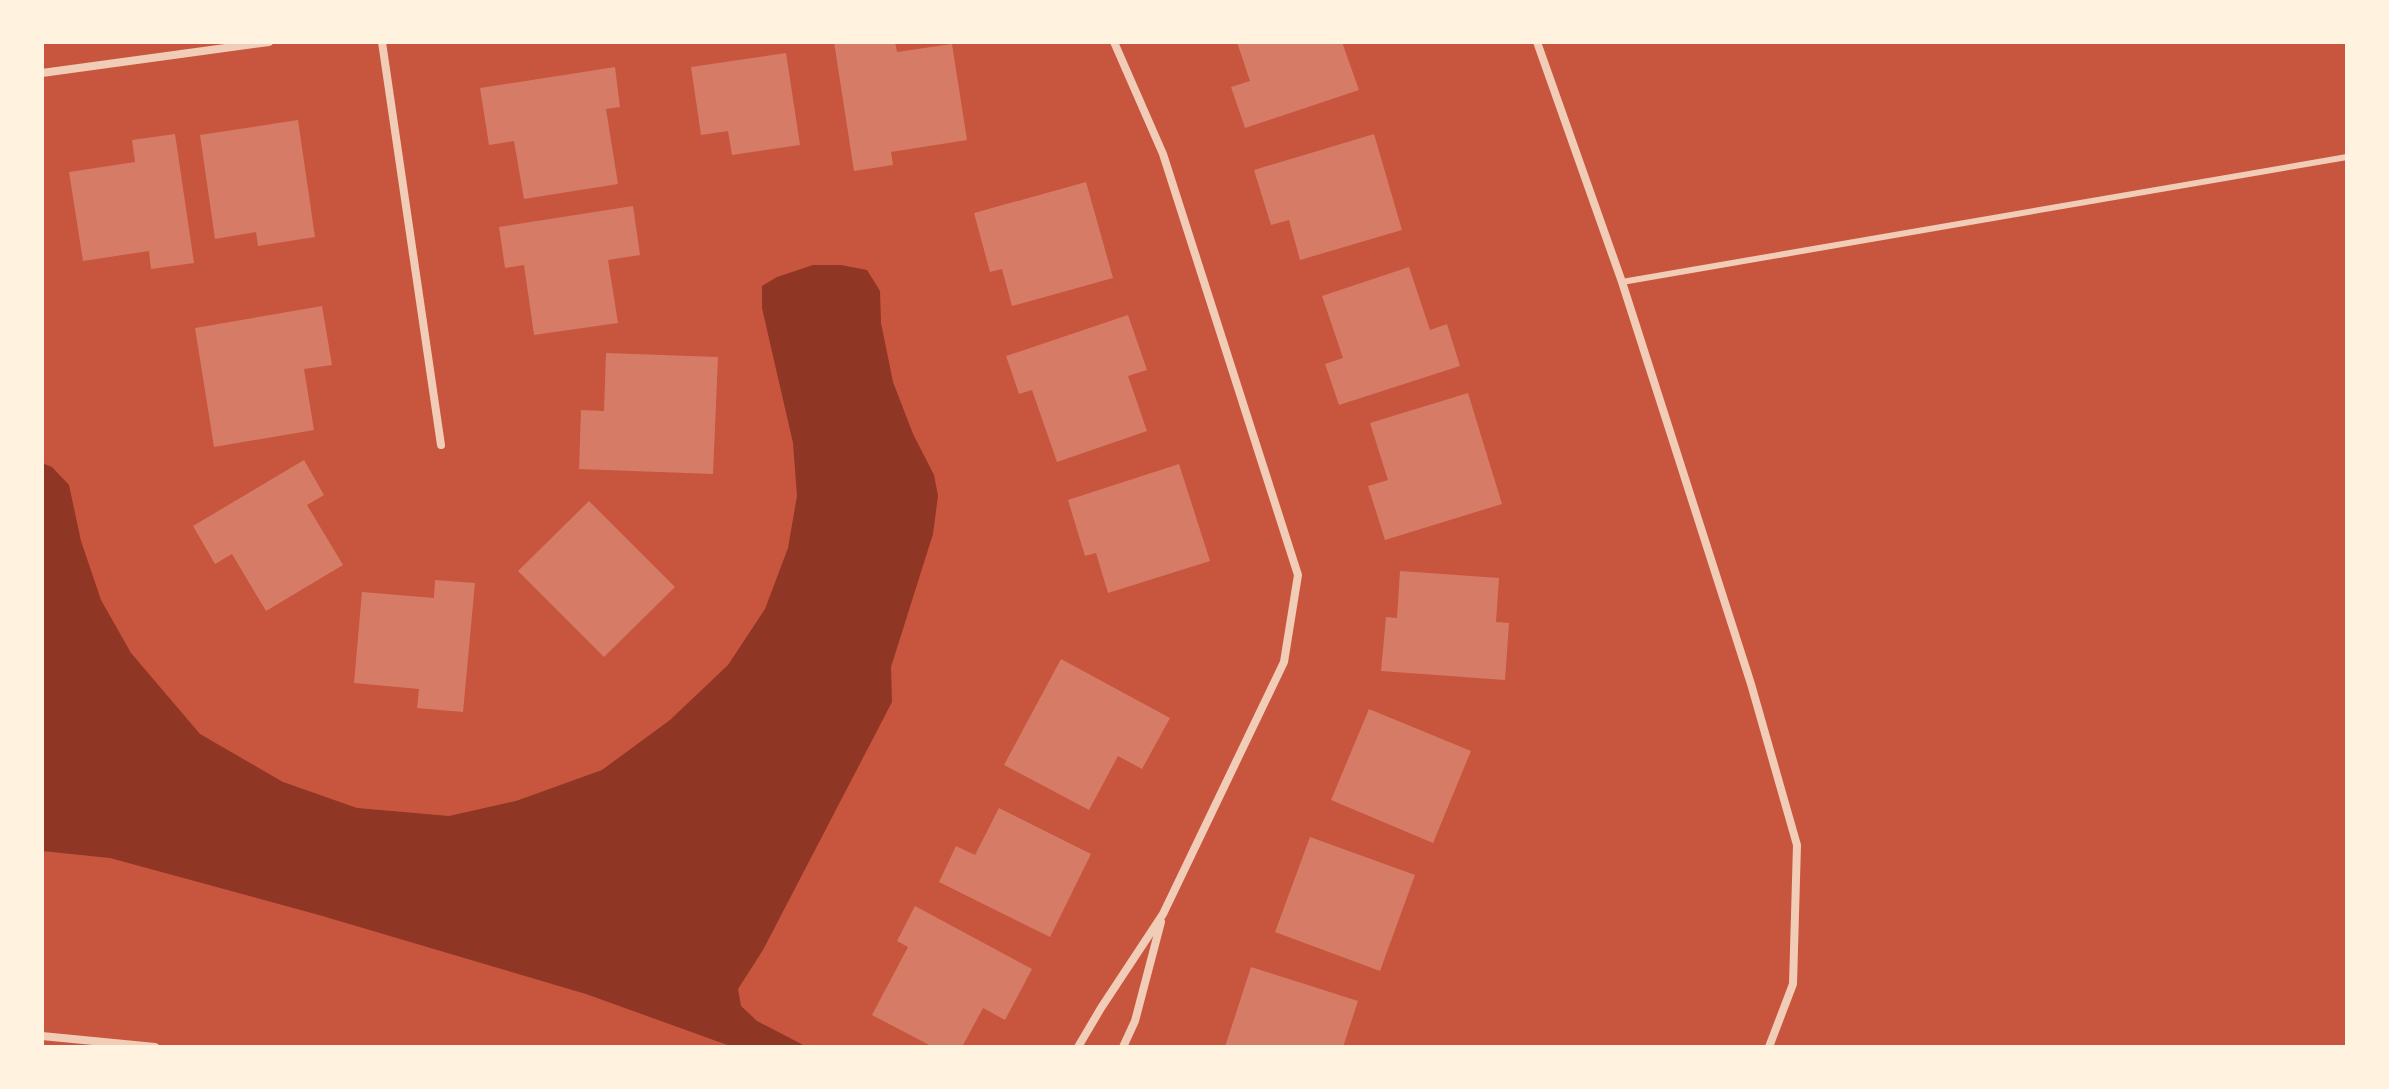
<svg xmlns="http://www.w3.org/2000/svg" width="2389" height="1089" font-family="Quicksand,sans-serif">
<rect width="100%" height="100%" fill="#c8553d"/>
<path fill="#8f3625" d="M813 265H841L867 270 880 291 881 323 893 382 913 434 934 475 938 496 933 534 891 667 892 702 763 950 738 989 741 1006 757 1021 807 1047H733L586 994 319 915 110 858 42 851V463L52 467 69 485 81 541 101 600 131 653 200 734 283 782 357 808 449 816 516 801 602 770 670 720 728 665 765 609 788 548 797 496 793 443 762 308V286L777 277Z"/>
<g fill="#d67c66">
<path d="M834 42H895L897 52 952 44 967 140 891 152 893 165 854 171Z"/>
<path d="M1237 42H1342L1359 90 1245 128 1231 87 1250 81Z"/>
<path d="M786 53 800 145 732 155 728 131 701 135 691 67Z"/>
<path d="M615 67 620 107 606 109 618 184 524 199 514 141 489 145 480 88Z"/>
<path d="M298 120 315 237 258 246 256 232 215 239 200 135Z"/>
<path d="M175 134 194 263 151 269 149 251 83 261 69 172 135 162 132 140Z"/>
<path d="M1374 134 1402 230 1300 260 1289 220 1271 225 1254 170Z"/>
<path d="M1086 182 1113 278 1012 306 1002 269 990 272 974 213Z"/>
<path d="M633 206 640 255 608 260 618 323 534 335 524 265 505 268 499 227Z"/>
<path d="M1409 267 1430 330 1447 324 1460 366 1339 405 1325 364 1343 358 1322 296Z"/>
<path d="M322 306 332 365 304 369 314 430 214 447 195 328Z"/>
<path d="M1128 315 1147 370 1128 376 1147 431 1057 462 1032 390 1019 394 1006 356Z"/>
<path d="M606 353 718 357 713 474 579 469 581 410 604 411Z"/>
<path d="M1468 393 1502 504 1385 540 1368 486 1388 480 1370 423Z"/>
<path d="M304 460 324 495 307 505 343 565 266 611 232 554 215 564 193 526Z"/>
<path d="M1179 464 1210 561 1108 593 1096 553 1085 556 1068 500Z"/>
<path d="M589 501 675 587 604 657 518 571Z"/>
<path d="M1400 571 1499 578 1496 622 1509 623 1505 680 1381 671 1386 617 1397 618Z"/>
<path d="M435 580 475 583 463 712 417 708 419 689 354 683 362 592 434 598Z"/>
<path d="M1061 659 1170 718 1142 769 1118 756 1089 810 1004 765Z"/>
<path d="M1369 709 1471 751 1433 843 1331 800Z"/>
<path d="M999 808 1091 854 1050 937 939 882 956 846 975 855Z"/>
<path d="M1310 837 1415 875 1380 971 1275 932Z"/>
<path d="M915 906 1032 969 1005 1020 983 1008 962 1047H933L872 1015 908 947 897 941Z"/>
<path d="M1251 967 1358 1001 1343 1047H1225Z"/>
</g>
<g fill="none" stroke-linecap="round" stroke-linejoin="round">
<path stroke="#f1ccb7" stroke-width="6" d="M1622 282 2347 157"/>
<g stroke="#f1ccb7" stroke-width="8">
<path d="M382 42 441 445"/>
<path d="M1537 42 1622 282 1751 684 1797 845 1793 984 1769 1047"/>
<path d="M42 73 269 42"/>
<path d="M42 1036 155 1047"/>
<path d="M1078 1047 1101 1008 1163 914 1284 662 1298 575 1163 154 1114 42"/>
<path d="M1123 1047 1135 1021 1161 922"/>
</g>
</g>
<rect width="2389" height="1089" fill="none" stroke="#fff3e0" stroke-width="88"/>
</svg>
